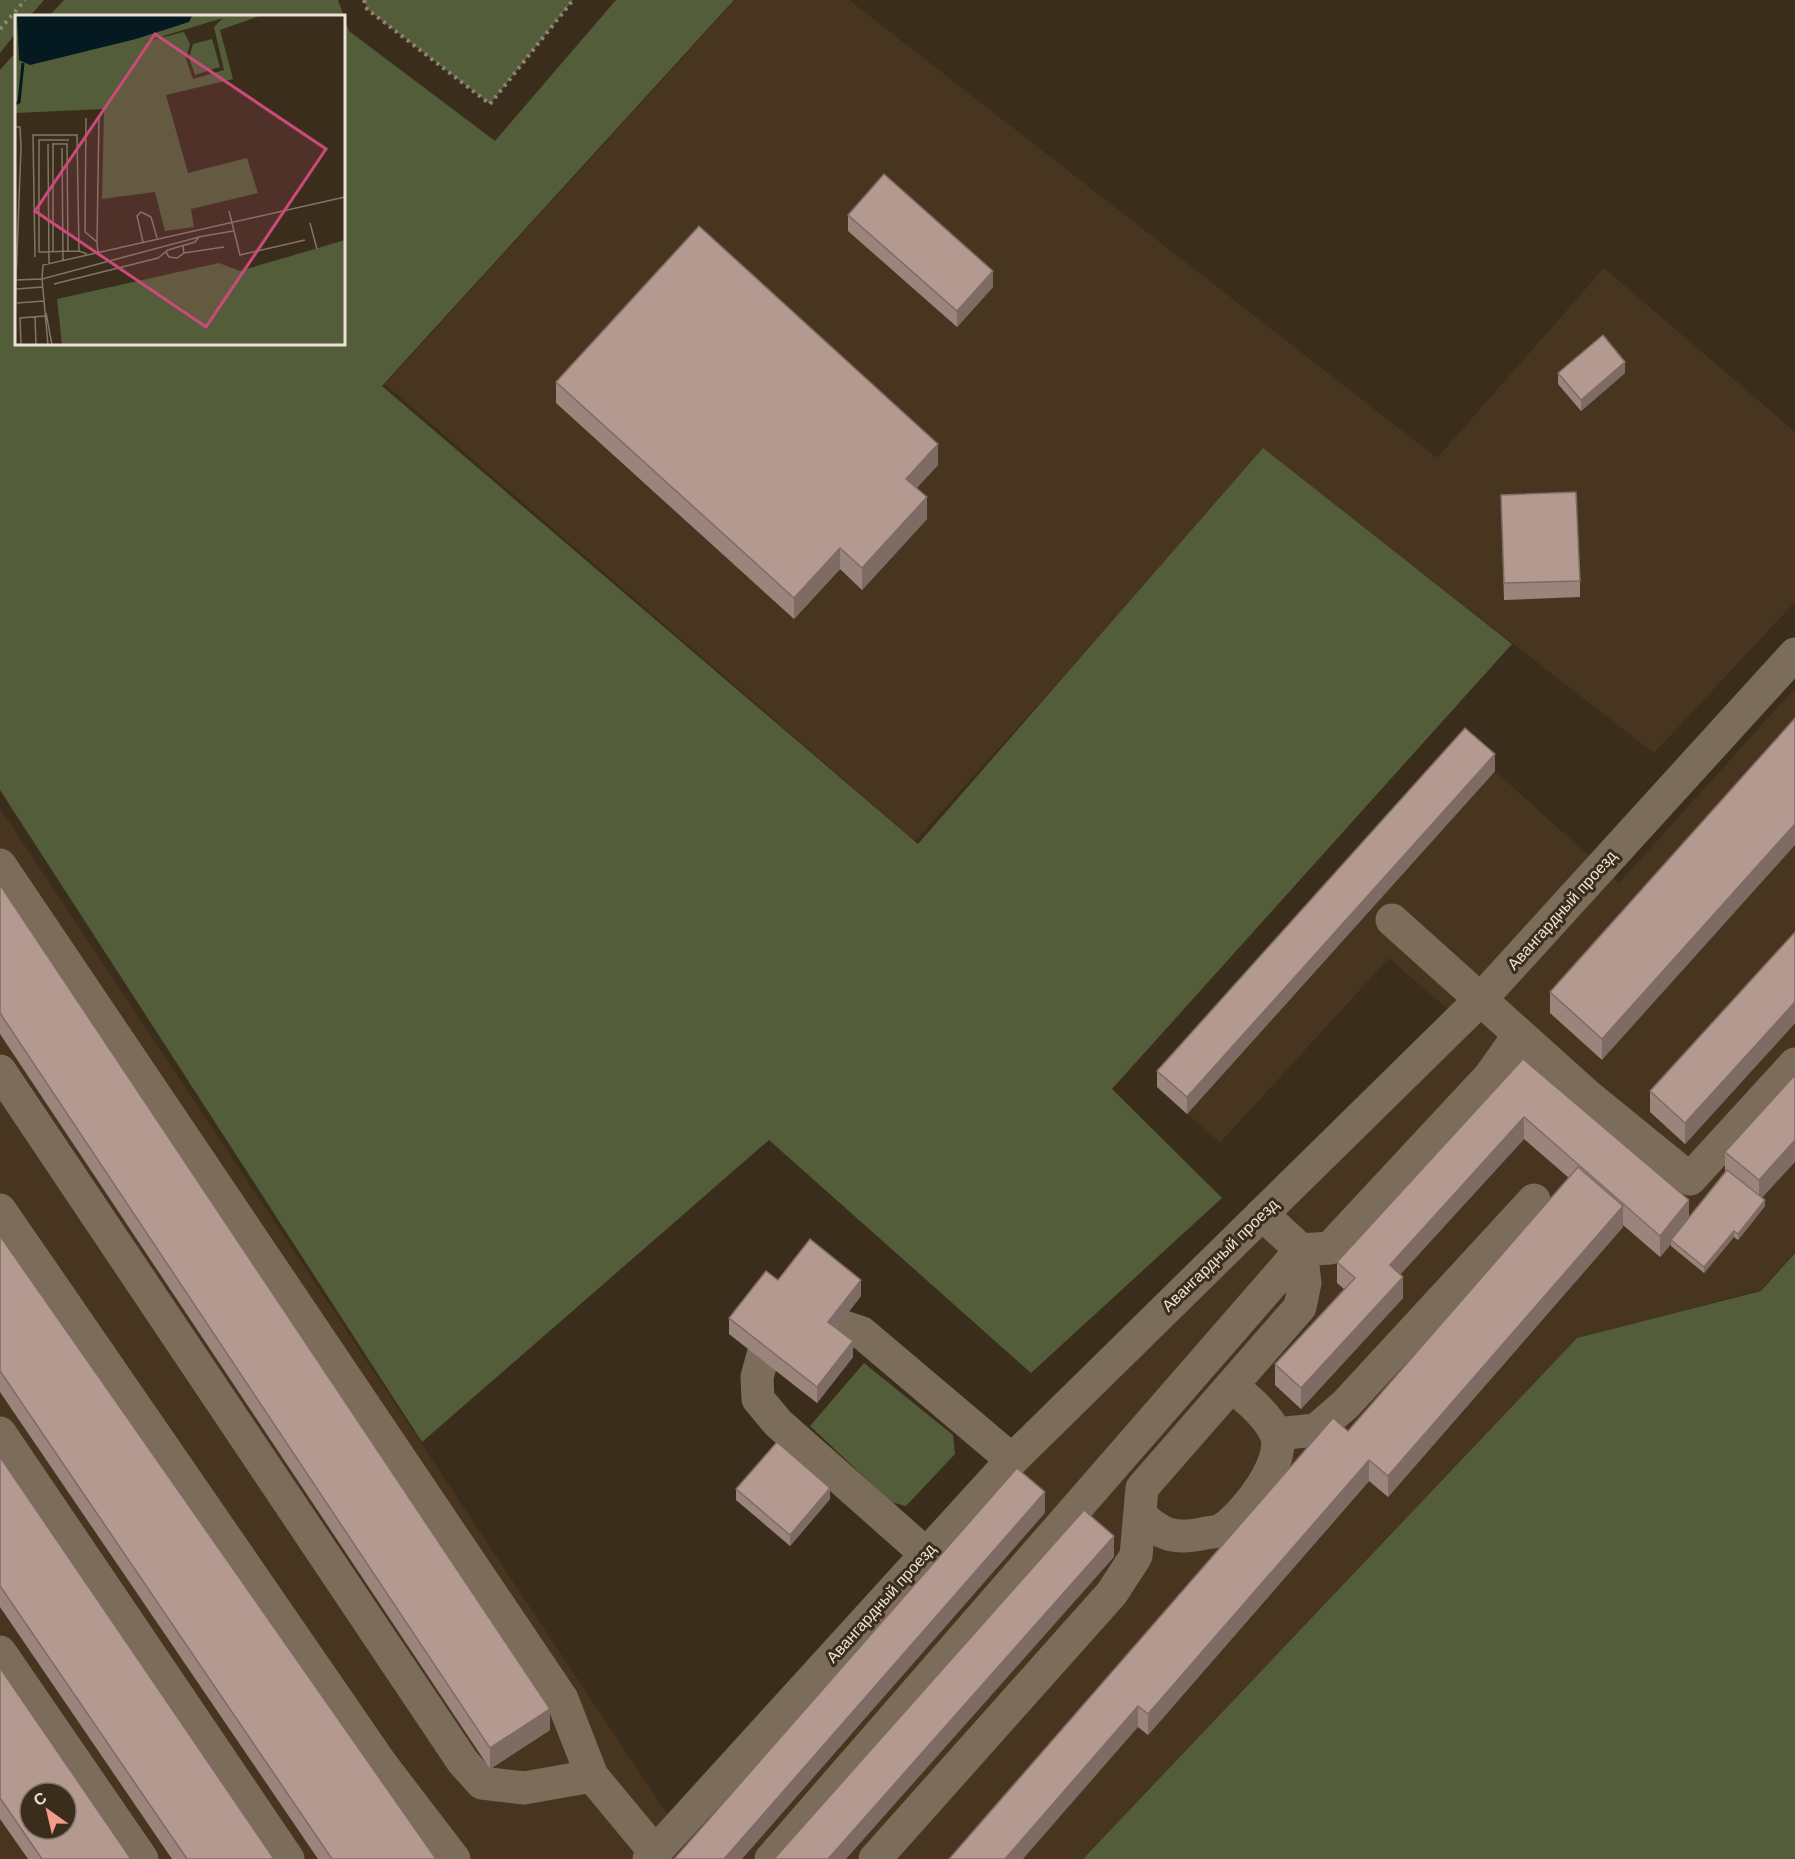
<svg xmlns="http://www.w3.org/2000/svg" width="1795" height="1859" font-family="Arial,sans-serif">
<rect width="100%" height="100%" fill="#3b2d1c"/>
<g fill="#47351f" fill-rule="evenodd">
<path d="M735 0H849L1437 458 1604 268 1795 432V602L1654 753 1266 452 915 841 385 384Z"/>
<path d="M1795 688V1252L1761 1290 1577 1338 1083 1859H0V808L677 1829 1460 1020 1389 958 1220 1143 1157 1087 1465 744 1619 883ZM30 1793H66V1829H30Z"/>
</g>
<g fill="#535d39">
<path d="M0 0H44L30 16H16V33L0 53Z"/>
<path d="M64 0H338L349 31 495 141 616 0H734L382 386 918 844 1263 448 1512 644 1112 1089 1222 1198 1031 1373 769 1140 422 1442 0 790V70L16 52V344H344V16H49Z"/>
<path d="M364 0H573L490 104 367 9Z"/>
<path d="M1795 1253V1859H1083L1577 1338 1761 1291Z"/>
<path d="M864 1363 953 1435 955 1454 906 1506 891 1502 810 1426Z"/>
</g>
<g fill="none" stroke-linecap="round" stroke-linejoin="round">
<g stroke="#908477" stroke-width="4" stroke-dasharray="3 4.5" stroke-linecap="butt">
<path d="M364 0 367 9 490 104 573 0"/>
<path d="M0 29 25 0"/>
</g>
<g stroke="#7c6c5a" stroke-width="33">
<path d="M0 865 562 1699 592 1776"/>
<path d="M1392 920 1588 1096 1690 1179 1795 1064"/>
<path d="M0 1071 463 1762 482 1783 524 1788 592 1776 655 1852"/>
<path d="M0 1210 382 1765 454 1859"/>
<path d="M1262 1214 1301 1250 1330 1248 1490 1076 1519 1035"/>
<path d="M0 1433 288 1859"/>
<path d="M1276 1434 1316 1430 1346 1404 1534 1200"/>
<path d="M1140 1515C1162 1536 1176 1540 1206 1533 1211 1532 1219 1532 1223 1529 1245 1514 1289 1459 1275 1432 1266 1414 1247 1398 1231 1386"/>
<path d="M926 1554 778 1423 758 1399 757 1377 765 1348 787 1330 808 1322 835 1324 862 1333 1012 1460"/>
<path d="M0 1652 142 1859"/>
<path d="M649 1859 1012 1460 1480 1000 1795 654"/>
<path d="M771 1859 1301 1250 1305 1283 1300 1307 1142 1488 1136 1556 1112 1593 875 1859"/>
</g>
</g>
<g fill="#9a847b">
<path d="M848 215 993 287 957 327 848 231Z"/>
<path d="M1558 373H1625L1581 411 1558 384Z"/>
<path d="M556 382 938 465 916 488 927 519 862 590 840 569 794 619 556 403Z"/>
<path d="M1501 495 1580 581V597L1504 600Z"/>
<path d="M1795 718 1602 1060 1550 1013V992Z"/>
<path d="M1495 771 1187 1114 1157 1087V1071Z"/>
<path d="M0 885 550 1730 490 1769 0 1034Z"/>
<path d="M1795 932V1023L1685 1144 1650 1112V1091Z"/>
<path d="M1523 1059 1689 1217 1725 1172V1152L1795 1075 1762 1198 1765 1206 1738 1240 1734 1237 1704 1273 1671 1246V1244L1660 1257 1623 1225V1227L1388 1497 1369 1481 1148 1735 1138 1727 949 1859 1348 1431 1569 1178 1524 1139 1400 1274 1403 1298 1301 1409 1275 1385V1364L1344 1289 1337 1283V1262Z"/>
<path d="M0 1236 436 1859H318L0 1392Z"/>
<path d="M778 1280 861 1296 836 1328 853 1357 817 1403 729 1334V1318Z"/>
<path d="M0 1457 274 1859H172L0 1607Z"/>
<path d="M736 1489 830 1499 790 1546 736 1500Z"/>
<path d="M0 1668 131 1859H28L0 1819Z"/>
</g>
<g fill="#7d6b64">
<path d="M993 271V287L957 327V311Z"/>
<path d="M1625 362V373L1581 411V400Z"/>
<path d="M938 444V465L906 500V479Z"/>
<path d="M927 497V519L862 590V568Z"/>
<path d="M840 548V569L794 619V598Z"/>
<path d="M1495 754V771L1187 1114V1097Z"/>
<path d="M1795 824V845L1602 1060V1039Z"/>
<path d="M1795 1002V1023L1685 1144V1123Z"/>
<path d="M1524 1117V1139L1390 1286V1265Z"/>
<path d="M1795 1140V1162L1759 1201V1180Z"/>
<path d="M1689 1200V1221L1671 1240V1244L1660 1257V1236Z"/>
<path d="M1765 1200V1206L1738 1240V1234Z"/>
<path d="M1623 1206V1227L1388 1497V1476Z"/>
<path d="M1734 1231V1237L1704 1273V1267Z"/>
<path d="M1403 1277V1298L1301 1409V1388Z"/>
<path d="M861 1280V1296L828 1338V1322Z"/>
<path d="M853 1341V1357L817 1403V1387Z"/>
<path d="M1369 1460V1481L1148 1735V1714Z"/>
<path d="M830 1488V1499L790 1546V1535Z"/>
<path d="M1045 1492V1513L742 1859H724Z"/>
<path d="M1114 1536V1557L846 1859H828Z"/>
<path d="M1138 1706V1727L1023 1859H1005Z"/>
<path d="M550 1709V1730L490 1769V1748Z"/>
</g>
<g fill="#b3998f" stroke="#7d6b64" stroke-width="1.5" fill-rule="evenodd">
<path d="M884 174 993 271 957 311 848 215Z"/>
<path d="M699 226 938 444 906 479 927 497 862 568 840 548 794 598 556 382Z"/>
<path d="M1603 335 1625 362 1581 400 1558 373Z"/>
<path d="M1576 492 1580 581 1504 583 1501 495Z"/>
<path d="M1795 718V824L1602 1039 1550 992Z"/>
<path d="M1465 728 1495 754 1187 1097 1157 1071Z"/>
<path d="M0 885 550 1709 490 1748 0 1013Z"/>
<path d="M1795 932V1002L1685 1123 1650 1091Z"/>
<path d="M1523 1059 1689 1200 1660 1236 1524 1117 1390 1265 1403 1277 1301 1388 1275 1364 1355 1278 1337 1262Z"/>
<path d="M1795 1075V1140L1759 1180 1725 1152Z"/>
<path d="M1578 1167 1623 1206 1388 1476 1369 1460 1148 1714 1138 1706 1005 1859H949L1333 1418 1348 1431Z"/>
<path d="M1727 1170 1765 1200 1738 1234 1734 1231 1704 1267 1671 1240Z"/>
<path d="M0 1236 436 1859H332L0 1371Z"/>
<path d="M810 1239 861 1280 828 1322 853 1341 817 1387 729 1318 766 1271 778 1280Z"/>
<path d="M777 1442 830 1488 790 1535 736 1489Z"/>
<path d="M0 1457 274 1859H187L0 1586Z"/>
<path d="M1017 1468 1045 1492 724 1859H674Z"/>
<path d="M1084 1510 1114 1536 828 1859H774Z"/>
<path d="M0 1668 131 1859H42L0 1798ZM30 1793H66V1829H30Z"/>
</g>
<g text-anchor="middle" dominant-baseline="central" stroke-width="6" stroke-linejoin="round" paint-order="stroke">
<g font-size="16" fill="#ece2d8" stroke="#3b2d1c">
<text transform="translate(1562 910) rotate(-48)">Авангардный проезд</text>
<text transform="translate(1220 1255) rotate(-44)">Авангардный проезд</text>
<text transform="translate(881 1603) rotate(-48)">Авангардный проезд</text>
</g>
</g>
<g transform="translate(15 15)">
<rect width="330" height="330" fill="#3b2d1c"/>
<path d="M0 0H247L205 15 218 64 151 80 173 158 232 143 243 178 176 194 179 212 150 216 140 177 87 184 89 94 0 98ZM208 3 199 12 209 55 178 64 171 44 175 29 169 17 125 28ZM197 24 205 52 180 60 174 43 178 29ZM330 225V330H47L42 284 204 248 225 256Z" fill="#535d39" fill-rule="evenodd"/>
<path d="M2 0H177V1L174 7 121 24 15 50 4 45Z" fill="#051921"/>
<path fill="none" stroke="#051921" stroke-width="3" d="M0 89 4 87 8 48"/>
<path fill="none" stroke="#827567" stroke-width="1.5" d="M71 103 70 217 82 227 83 238M0 112H5L6 133 1 265M54 125H24V237L64 236M38 128V237M33 129 34 249M38 129H52L53 236M47 133 48 246M214 196 225 240 290 225M295 208 302 234M183 222 218 216M82 227 84 100M128 227 122 201 126 197 136 202 142 223M151 237 154 242 162 243 169 238 168 231M169 238 209 232M20 242 18 120H62L64 236 72 239M1 274 28 272M2 288 29 286M31 298 37 330M20 301 21 330M0 306 1 265 27 264 28 250 330 182M6 330 5 303 30 301M33 330 27 264 184 222 180 227 153 235 143 243 39 269"/>
<path fill="#cc4a7a" fill-opacity="0.15" stroke="#cc4a7a" stroke-width="3" d="M140 19 311 134 191 312 20 196Z"/>
<rect width="330" height="330" fill="none" stroke="#ece2d8" stroke-width="3"/>
</g>
<g transform="translate(48 1811) rotate(326)"><circle r="28" fill="#3b2d1c" stroke="#827567" stroke-width="1.5"/>
<path d="M0-4.5L10 22L0 15L-10 22Z" fill="#f49d8b"/>
<text y="-9" font-size="16" font-weight="bold" text-anchor="middle" fill="#ece2d8">С</text>
</g>
</svg>
